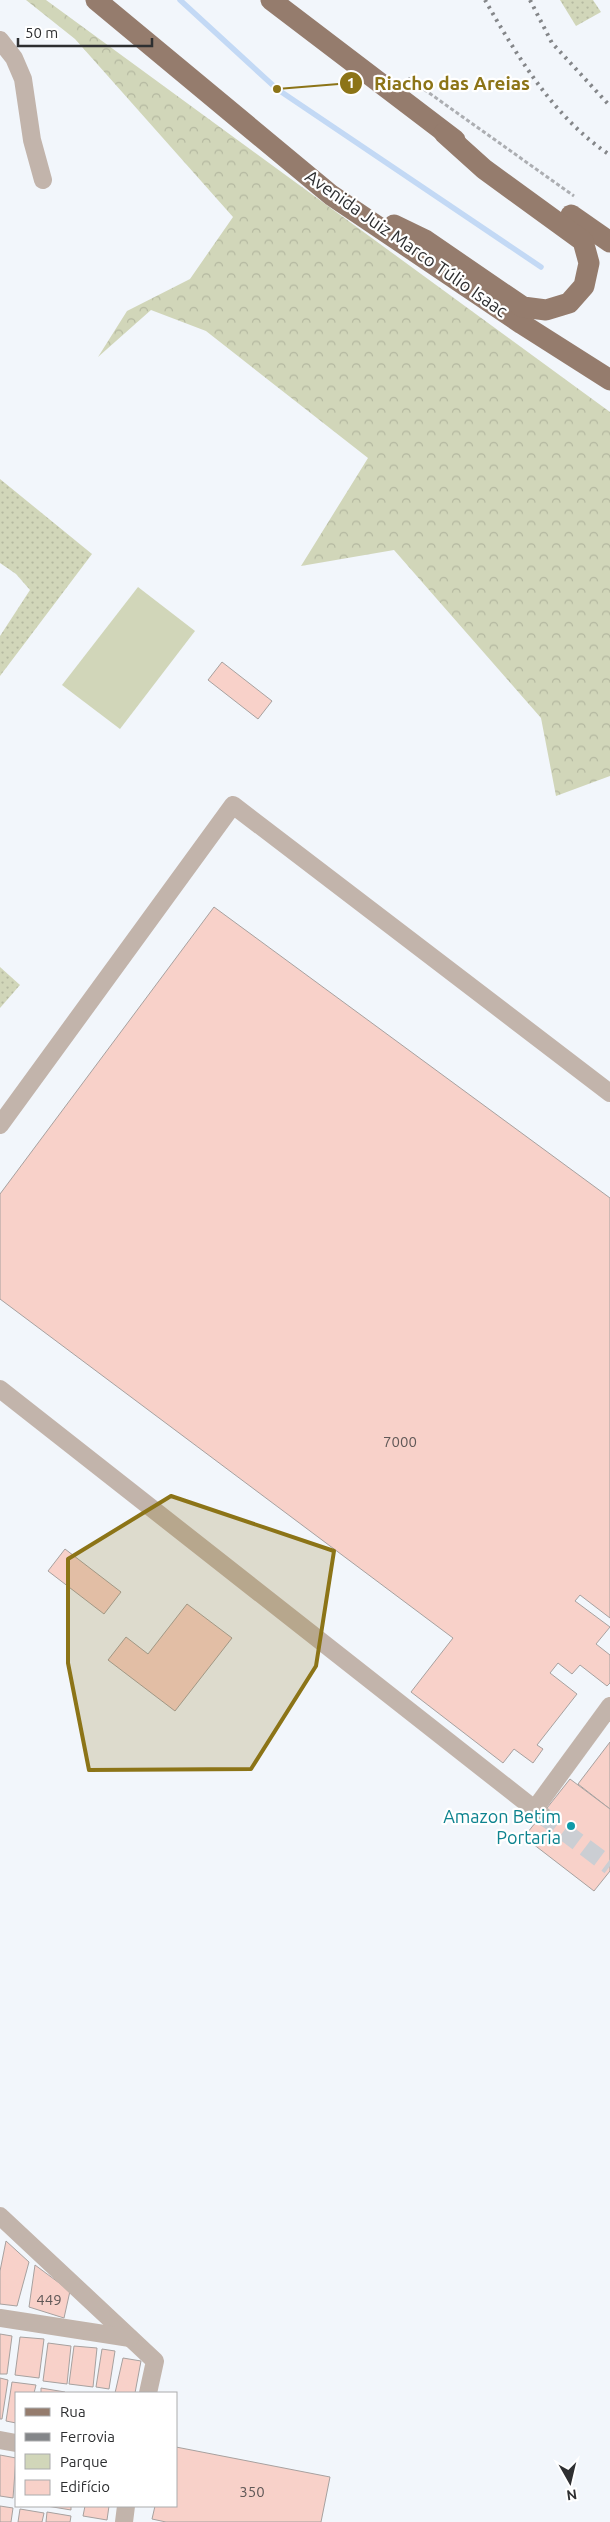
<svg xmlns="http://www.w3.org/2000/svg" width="610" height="2522" font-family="Ubuntu,sans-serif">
<defs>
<pattern id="grass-dots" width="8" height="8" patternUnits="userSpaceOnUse" patternTransform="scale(1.25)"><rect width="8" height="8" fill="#d1d6b9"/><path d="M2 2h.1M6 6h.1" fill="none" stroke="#b4b8a0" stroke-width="1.8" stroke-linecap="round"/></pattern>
<pattern id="forest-crowns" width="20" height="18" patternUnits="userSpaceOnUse" patternTransform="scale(1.25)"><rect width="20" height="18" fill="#d1d6b9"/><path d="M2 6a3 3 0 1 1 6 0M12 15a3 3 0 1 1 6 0" fill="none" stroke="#b4b8a0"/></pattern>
</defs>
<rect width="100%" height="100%" fill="#f2f6fb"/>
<g fill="url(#grass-dots)">
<path d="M560 0H593L601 12 576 26Z"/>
<path d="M0 479 92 554 0 676V636L30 590 16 574 0 563Z"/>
<path d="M0 967 20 985 0 1008Z"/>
</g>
<path fill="url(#forest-crowns)" d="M26 0H46L610 412V776L556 796 541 718 394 550 301 566 368 458 206 331 151 310 98 357 127 311 190 279 233 217 75 39Z"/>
<path fill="#d1d6b9" d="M138 587 195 631 120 729 62 685Z"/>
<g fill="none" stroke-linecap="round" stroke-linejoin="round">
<path stroke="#c3d9f5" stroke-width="5.5" d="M180 0 277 89 541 267"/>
</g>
<g fill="#f8d1c9" stroke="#a7a19f">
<path d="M222 662 272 701 258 719 208 680Z"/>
<path d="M214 907 610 1198V1618L580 1595 575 1601 610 1627 596 1644 610 1655V1683L607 1686 580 1665 572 1674 558 1663 550 1673 577 1694 537 1745 543 1749 533 1763 514 1749 503 1763 411 1692 453 1638 0 1299V1194Z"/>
<path d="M65 1549 121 1592 104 1614 48 1571Z"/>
<path d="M187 1604 232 1638 175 1711 108 1660 126 1637 148 1654Z"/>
<path d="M610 1742V1809L578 1784Z"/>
<path d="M570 1779 610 1809V1871L594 1891 524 1837Z"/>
<path d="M6 2241 29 2262 17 2306 0 2304V2271Z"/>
<path d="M35 2265 70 2291 64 2318 29 2307Z"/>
<path d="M0 2334 12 2336 7 2374H0Z"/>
<path d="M20 2337 44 2339 39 2378 15 2375Z"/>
<path d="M48 2343 71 2346 67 2384 43 2381Z"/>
<path d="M74 2346 97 2348 93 2387 69 2384Z"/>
<path d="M102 2349 115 2351 109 2389 96 2387Z"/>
<path d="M123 2358 141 2361 135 2393H115Z"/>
<path d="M0 2378 8 2380 2 2419H0Z"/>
<path d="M12 2382 36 2385 34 2393H16V2423L6 2421Z"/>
<path d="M41 2388 65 2392V2393H41Z"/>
<path d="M176 2447 330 2477 321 2522H166L152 2519 155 2506H176Z"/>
<path d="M0 2455 16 2458 13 2498 0 2496Z"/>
<path d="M0 2506 13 2508 11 2522H0Z"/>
<path d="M47 2506H71V2510Z"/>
<path d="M85 2506H109L107 2520 83 2516Z"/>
<path d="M20 2509 44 2513 42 2522H18Z"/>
<path d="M47 2512 71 2516 70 2522H46Z"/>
</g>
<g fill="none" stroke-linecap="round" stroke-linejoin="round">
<path stroke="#cbced3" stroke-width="18" stroke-dasharray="18 9" stroke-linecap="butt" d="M542 1815 610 1866"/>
<path stroke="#acaeb2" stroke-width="3" stroke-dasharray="4 2.5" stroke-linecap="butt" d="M408 78 574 196"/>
<g stroke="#c2b4ab" stroke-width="18">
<path d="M0 40 14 58 23 79 32 140 43 180"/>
<path d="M0 1125 233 805 610 1093"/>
<path d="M0 1389 542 1815"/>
<path d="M534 1810 610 1706"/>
<path d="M0 2216 155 2361 148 2393"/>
<path d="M0 2318 130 2338"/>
<path d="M0 2440 16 2443"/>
<path d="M124 2522 126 2506"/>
</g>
<g stroke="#957c6d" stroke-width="21">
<path d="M96 0 331 195 522 324 610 380"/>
<path d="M271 0 455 140"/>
<path d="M571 215 610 242"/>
<path d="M394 225 425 240 523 307 546 310 569 303 584 286 589 263 583 241 484 169 444 133"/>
</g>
<g stroke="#848689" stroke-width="4" stroke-dasharray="2.5 5" stroke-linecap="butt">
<path d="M485 0C517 56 555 119 610 155"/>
<path d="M530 0 552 43 610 106"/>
</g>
</g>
<path fill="#8c7417" fill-opacity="0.2" stroke="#8c7417" stroke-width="4" stroke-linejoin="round" d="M171 1496 334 1551 316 1666 251 1769 89 1770 68 1663V1559Z"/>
<circle fill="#0f9aa8" stroke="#fff" stroke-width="2" cx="571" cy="1826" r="5"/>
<g text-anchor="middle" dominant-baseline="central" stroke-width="4.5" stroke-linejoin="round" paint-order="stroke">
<g font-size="15" fill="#605857">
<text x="400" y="1441">7000</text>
<text x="49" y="2299">449</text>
<text x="252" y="2491">350</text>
</g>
<g font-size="18" fill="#2e2f31" stroke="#fff">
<text transform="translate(407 243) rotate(35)">Avenida Juiz Marco Túlio Isaac</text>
</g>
<g font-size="18" fill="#0d838f" stroke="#fff" text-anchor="end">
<text x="561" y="1816">Amazon Betim<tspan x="561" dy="21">Portaria</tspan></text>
</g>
</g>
<path fill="none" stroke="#8c7417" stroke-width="2" d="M277 89L351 83"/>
<g fill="#8c7417" stroke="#fff" stroke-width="2">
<circle cx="277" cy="89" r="5"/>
<circle cx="351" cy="83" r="12"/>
</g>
<g font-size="15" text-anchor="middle" font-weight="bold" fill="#fff">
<text x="351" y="88">1</text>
</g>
<g font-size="19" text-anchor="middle" font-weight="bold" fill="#8c7417" stroke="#fff" stroke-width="4.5" stroke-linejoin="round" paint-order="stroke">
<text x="452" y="90">Riacho das Areias</text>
</g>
<rect x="15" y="2392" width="162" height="115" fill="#ffffff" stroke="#abacad"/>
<rect x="25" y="2408" width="25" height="8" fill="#957c6d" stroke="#abacad"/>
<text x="60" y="2417" font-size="15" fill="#2e2f31">Rua</text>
<rect x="25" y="2433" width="25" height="8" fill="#848689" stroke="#abacad"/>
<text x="60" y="2442" font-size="15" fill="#2e2f31">Ferrovia</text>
<rect x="25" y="2454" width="25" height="15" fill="#d1d6b9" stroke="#abacad"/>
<text x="60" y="2467" font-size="15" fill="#2e2f31">Parque</text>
<rect x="25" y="2480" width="25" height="15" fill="#f8d1c9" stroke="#abacad"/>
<text x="60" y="2492" font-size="15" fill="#2e2f31">Edifício</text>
<g transform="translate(570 2482) rotate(172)" stroke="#ffffff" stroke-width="4" paint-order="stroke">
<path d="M0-4L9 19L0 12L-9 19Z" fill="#2e2f31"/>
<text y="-8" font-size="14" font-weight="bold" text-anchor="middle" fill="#2e2f31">N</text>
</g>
<path d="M18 38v8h134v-8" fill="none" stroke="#2e2f31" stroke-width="2.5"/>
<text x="25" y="38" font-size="15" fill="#2e2f31" stroke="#ffffff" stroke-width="4" paint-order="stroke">50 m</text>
</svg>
